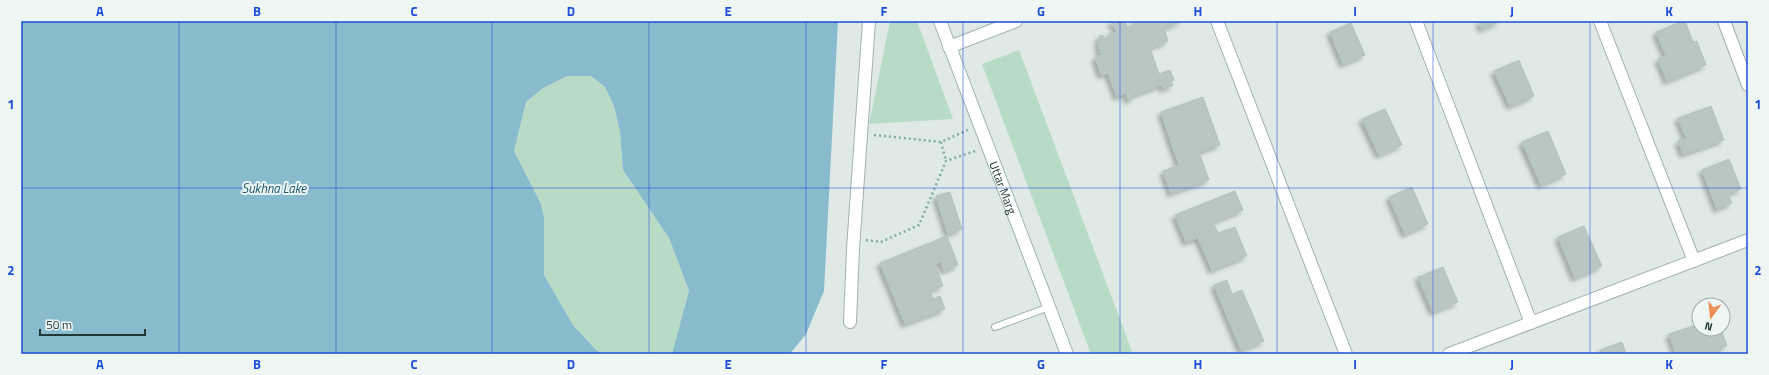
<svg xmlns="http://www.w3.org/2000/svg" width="1769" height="375" font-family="'Titillium Web',sans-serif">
<defs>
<filter id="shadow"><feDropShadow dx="-3.5" dy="3.5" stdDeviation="2" flood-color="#0004"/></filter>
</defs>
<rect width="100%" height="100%" fill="#dfeae6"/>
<g fill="#b8dbc6">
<path d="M890 21H917L953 119 869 124Z"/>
<path d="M1019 50 1133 354H1091L982 64Z"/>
<path d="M567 76H591L605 87 614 106 620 132 623 170 669 238 689 292 672 354H604L596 350 573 325 544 275V218L541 204 514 151 526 102 543 88Z"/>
</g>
<path fill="#88bbce" d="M21 21H838L824 291 806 334 790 354H672L689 291 669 238 623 170 620 132 614 106 605 87 591 76H567L543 88 526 102 514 151 541 204 544 218V275L573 325 596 350 604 354H21Z"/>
<g fill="#b8c7c3" stroke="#b2c3be" filter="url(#shadow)">
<path d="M1111 21H1125L1127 27 1135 25 1133 21H1183L1164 28 1168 41 1150 48 1159 74 1170 70 1174 80 1171 81 1173 85 1164 89 1162 85 1133 95 1134 98 1128 100 1126 93 1117 97 1108 73 1101 75 1095 57 1101 55 1098 43 1100 35 1104 36 1103 38 1105 39 1106 37H1109L1111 32 1115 33 1117 32Z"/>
<path d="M1479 21H1501L1482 29Z"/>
<path d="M1683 21H1685L1693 42 1697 41 1706 65 1667 81 1658 59 1666 56 1656 32Z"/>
<path d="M1351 23 1365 55 1343 64 1330 32Z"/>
<path d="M1519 60 1534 96 1510 106 1494 71Z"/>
<path d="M1203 97 1220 145 1199 152 1209 180 1171 193 1163 171 1179 165 1161 112Z"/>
<path d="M1711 106 1724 140 1683 154 1678 141 1686 138 1678 118Z"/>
<path d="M1385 109 1402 145 1379 155 1362 119Z"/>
<path d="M1548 131 1566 174 1541 185 1522 142Z"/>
<path d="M1729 159 1741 189 1728 194 1732 203 1717 209 1702 170Z"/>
<path d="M1412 187 1428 224 1405 234 1389 197Z"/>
<path d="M1235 191 1243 210 1213 222 1218 233 1235 227 1247 256 1212 270 1198 238 1186 242 1175 215Z"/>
<path d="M950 192 962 229 948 234 936 196Z"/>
<path d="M1584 226 1602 266 1575 278 1558 237Z"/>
<path d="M947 236 958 265 944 271 941 262 935 264 943 286 930 291 933 299 940 296 945 309 905 324 880 263Z"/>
<path d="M1443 267 1458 302 1433 312 1418 277Z"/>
<path d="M1227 280 1232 294 1242 290 1264 341 1241 350 1214 285Z"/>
<path d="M1699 324V329H1721L1727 346 1717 349 1718 354H1676L1669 334Z"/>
<path d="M1622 342 1626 354H1602L1600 350Z"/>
</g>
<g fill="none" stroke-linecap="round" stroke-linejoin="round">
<defs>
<path id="lane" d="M995 327 1049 307"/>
<g id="street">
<path d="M1217 21 1346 354"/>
<path d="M1416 21 1531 323"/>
<path d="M1600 21 1694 261"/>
<path d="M1724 21 1748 85"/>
<path d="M949 47 1016 21"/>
<path d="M850 322 853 249 869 21"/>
<path d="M1449 354 1748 240"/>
</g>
<g id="secondary">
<path id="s1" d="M940 21 1067 354"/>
</g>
</defs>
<use href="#lane" stroke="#a2b1ae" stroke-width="8"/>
<use href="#street" stroke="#a2b1ae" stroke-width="14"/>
<use href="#secondary" stroke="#9fb5b0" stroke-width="14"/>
<g stroke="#80ada4" stroke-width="2.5" stroke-dasharray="2 3" stroke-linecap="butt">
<path d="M874 135 941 142 970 129"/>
<path d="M941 142 946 161"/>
<path d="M866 240 881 242 919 225 946 161 978 150"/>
</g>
<use href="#lane" stroke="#fff" stroke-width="6"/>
<use href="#street" stroke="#fff" stroke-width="12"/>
<use href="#secondary" stroke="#fff" stroke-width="12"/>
</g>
<path fill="none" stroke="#1d4ed8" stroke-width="1" stroke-opacity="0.55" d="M179 21V354M336 21V354M492 21V354M649 21V354M806 21V354M963 21V354M1120 21V354M1277 21V354M1433 21V354M1590 21V354M21 188H1748"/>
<g text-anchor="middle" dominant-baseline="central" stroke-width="4" stroke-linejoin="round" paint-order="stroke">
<g font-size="12" fill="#213936" stroke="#eff7f4">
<text stroke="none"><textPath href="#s1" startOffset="178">Uttar Marg</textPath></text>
</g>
<g font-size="13" font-style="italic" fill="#1d5a73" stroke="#eff7f4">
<text x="274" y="188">Sukhna Lake</text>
</g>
</g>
<rect width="1769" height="375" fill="none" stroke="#eff7f4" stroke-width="44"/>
<g transform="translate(1711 317) rotate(195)"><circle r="19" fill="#eff7f4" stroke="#9daba8"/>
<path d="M0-3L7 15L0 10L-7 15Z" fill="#ee8f59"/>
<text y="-6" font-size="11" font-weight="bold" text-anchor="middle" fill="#213936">N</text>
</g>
<path d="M40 329v6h105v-6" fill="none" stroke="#213936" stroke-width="2"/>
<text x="46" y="329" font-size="12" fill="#213936" stroke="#eff7f4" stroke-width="3" paint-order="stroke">50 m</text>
<rect x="22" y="22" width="1725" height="331" fill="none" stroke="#1d4ed8" stroke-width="1.5"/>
<g font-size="13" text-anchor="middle" font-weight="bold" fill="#1d4ed8">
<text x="100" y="16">A</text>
<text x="257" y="16">B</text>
<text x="414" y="16">C</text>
<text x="571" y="16">D</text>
<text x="728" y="16">E</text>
<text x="884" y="16">F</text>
<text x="1041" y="16">G</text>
<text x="1198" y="16">H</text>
<text x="1355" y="16">I</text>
<text x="1512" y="16">J</text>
<text x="1669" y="16">K</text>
<text x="11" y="109">1</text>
<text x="1758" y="109">1</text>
<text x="11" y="275">2</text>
<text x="1758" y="275">2</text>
<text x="100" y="369">A</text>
<text x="257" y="369">B</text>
<text x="414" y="369">C</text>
<text x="571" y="369">D</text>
<text x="728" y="369">E</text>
<text x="884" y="369">F</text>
<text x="1041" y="369">G</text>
<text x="1198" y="369">H</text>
<text x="1355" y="369">I</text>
<text x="1512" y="369">J</text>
<text x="1669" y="369">K</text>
</g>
</svg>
